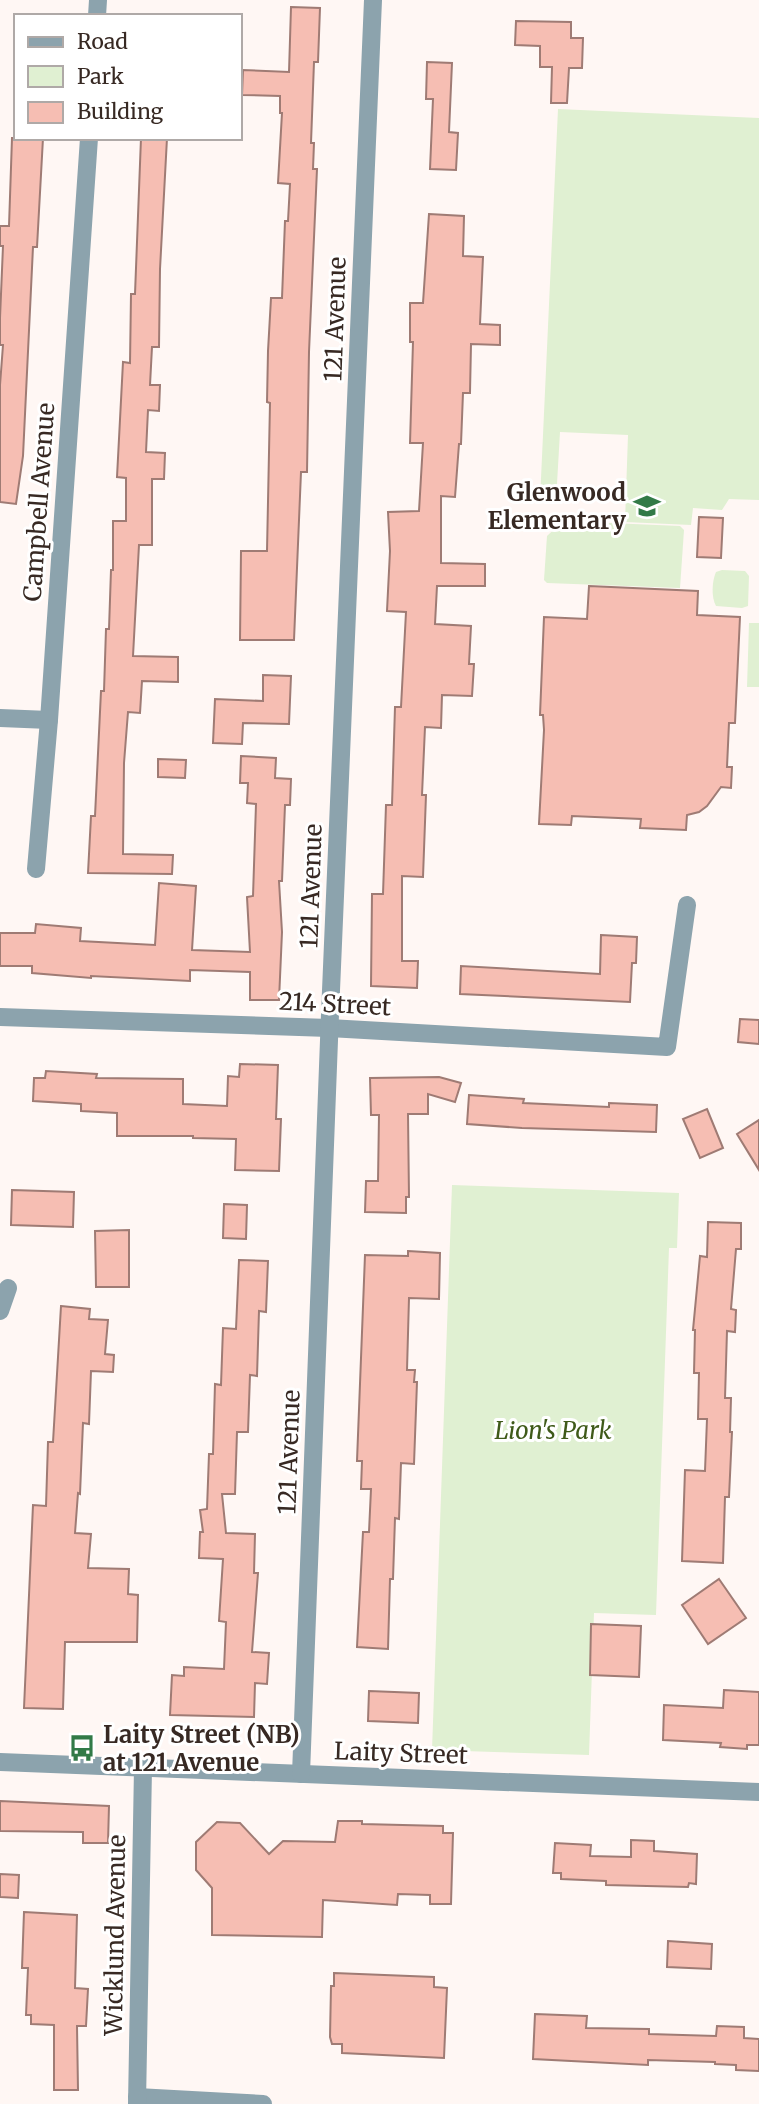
<svg xmlns="http://www.w3.org/2000/svg" width="759" height="2104" font-family="Merriweather,serif">
<rect width="100%" height="100%" fill="#fff7f4"/>
<g fill="#e0f0d2">
<path d="M558 109 759 118V500L729 499 722 510 693 508 691 525 625 522 628 435 560 432 556 501 540 500Z"/>
<path d="M563 521 680 526 684 530 680 588 547 583 544 580 547 536Z"/>
<path d="M722 570 745 571 749 576 748 606 742 608 716 606C711 597 712 581 716 572Z"/>
<path d="M749 623H759V687H747Z"/>
<path d="M452 1185 679 1193 677 1248H669L656 1615 594 1613 589 1755 432 1750Z"/>
</g>
<g fill="#f6beb3" stroke="#9f7b74" stroke-width="2">
<path d="M291 7 320 8 318 62H314L311 143H314L313 169H317L309 352 307 472H301L294 640H240L241 551H267L270 403 267 402 268 351 271 298H282L285 221H288L290 184 278 183 282 113H280V96L242 95 243 70 289 72Z"/>
<path d="M516 21 571 22V38H583L582 68H569L567 103H551L552 67H540V46L515 45Z"/>
<path d="M427 62 452 63 449 132 458 133 456 170 430 169 433 99H426Z"/>
<path d="M12 138H43L37 247H33L23 456 16 504 0 502V385L3 345H0V318L3 246H0V226H9Z"/>
<path d="M141 138H167L160 269 159 347H152L150 385H160L159 411 148 410 146 452 165 453 164 479H152V545H139L133 656 178 657V682L142 681 140 713 128 712 124 763 123 854 173 855 172 874 88 873 91 816H95L101 691H104L106 629H109L111 570H113V521H126V478L117 477 123 362 130 363 131 294H135Z"/>
<path d="M429 214 464 216 463 256 483 257 480 324 500 325V345L471 344 470 393H463L461 444H459L455 497 441 496V563L485 564V586H437L435 624 471 626 469 664H474L472 696 442 695 441 728 425 727 422 795H426L423 877 402 876V961H418L417 988 371 986 372 894H383L386 805H392L395 707H401L406 612 387 611 390 551 388 512 419 511 423 443H410L413 342H410V303H423Z"/>
<path d="M699 517 723 518 721 558 697 557Z"/>
<path d="M589 586 698 591 697 615 740 617 735 723H729L727 767H732L731 788 721 787 707 806 699 812 687 815 686 830 640 828 641 819 572 816 571 825 539 824 544 730 543 715H540L544 617 587 619Z"/>
<path d="M263 675 291 676 289 724 243 723 242 744 213 743 215 699 263 701Z"/>
<path d="M241 756 276 758 275 778 291 779 290 805H285L282 881H279L282 932 279 1000H250V972L190 970V981L91 976V978L32 973V966H0V933H35L36 924 81 928 80 941 155 945 159 883 196 886 192 950 250 952 247 897 253 896 256 804 247 803 248 783H240Z"/>
<path d="M158 759 186 760 185 778 158 777Z"/>
<path d="M601 935 637 937 636 963H632L630 1002 460 994 461 966 600 974Z"/>
<path d="M740 1019 759 1020V1044L738 1042Z"/>
<path d="M240 1064 278 1065 276 1119H281L279 1171 235 1170 236 1139 193 1138V1136H117V1113L81 1111V1104L33 1101 34 1078H45L46 1071 97 1074 96 1078 183 1079V1104L227 1106 228 1076 239 1077Z"/>
<path d="M439 1077 461 1083 455 1102 428 1094V1114H408L409 1197H406V1213L365 1212 366 1181H378L379 1115H371L370 1078Z"/>
<path d="M469 1095 524 1099 523 1103 609 1107V1103L657 1105 656 1132 522 1128 467 1124Z"/>
<path d="M707 1109 723 1148 700 1158 683 1119Z"/>
<path d="M759 1120V1170L737 1134Z"/>
<path d="M12 1190 74 1192 73 1227 11 1225Z"/>
<path d="M224 1204 247 1205 246 1239 223 1238Z"/>
<path d="M708 1222 741 1223V1249H736L731 1309 736 1310 735 1332 727 1331 725 1398H731L730 1432H732L729 1497H725L723 1563 682 1561 685 1470 705 1471 707 1419H698L699 1373H694L695 1330H693L700 1256 707 1257Z"/>
<path d="M129 1230V1287H96L95 1231Z"/>
<path d="M408 1251 440 1253 439 1299 409 1298 407 1370H415L414 1382H417L414 1464 401 1463 399 1519 395 1518 393 1579H390L388 1649 357 1647 363 1532H369L371 1489H361L362 1461H357L365 1255 408 1256Z"/>
<path d="M239 1260 268 1261 266 1312 259 1311 257 1376 250 1375 248 1432H237L235 1494H222L226 1533 255 1534 254 1573H258L252 1652 269 1653 267 1684 255 1683 254 1717 170 1715 172 1675 184 1676V1667L224 1669 226 1622 219 1621 223 1559 199 1558 200 1532H203L200 1510 207 1509 209 1454H213L215 1384 221 1385 223 1328 236 1329Z"/>
<path d="M61 1306 90 1309 89 1319 108 1320 105 1354 114 1355 113 1372 91 1371 89 1424 83 1423 80 1494 78 1493 75 1533 91 1534 88 1568 129 1569 128 1594 138 1595 137 1642H65L63 1709 24 1708 33 1505 46 1506 48 1442H53Z"/>
<path d="M719 1579 746 1618 708 1644 682 1605Z"/>
<path d="M591 1624 641 1626 639 1677 590 1675Z"/>
<path d="M724 1690 759 1692V1745H747V1749L720 1747 721 1743 663 1740 664 1705 723 1708Z"/>
<path d="M369 1691 419 1693 418 1723 368 1721Z"/>
<path d="M0 1801 109 1806 108 1843H83V1832L0 1831Z"/>
<path d="M338 1821H362V1824L443 1826V1833H453L451 1904H430V1895L398 1894 397 1905 323 1900 322 1937 212 1935V1888L196 1870V1842L217 1822 240 1823 269 1854 283 1841 335 1842Z"/>
<path d="M631 1840 654 1841V1851L697 1854 696 1884 689 1883 688 1887 606 1885V1881L561 1879V1873H553L555 1843 591 1845 590 1856 631 1857Z"/>
<path d="M0 1874 19 1875 18 1898 0 1897Z"/>
<path d="M24 1912 77 1915 75 1988 88 1989 86 2026H77L78 2090H54V2025L31 2024V2015H26L28 1968H22Z"/>
<path d="M668 1941 712 1944 711 1969 667 1967Z"/>
<path d="M334 1973 434 1977V1987L447 1988 444 2058 342 2053V2044H332L330 2037 331 1986H334Z"/>
<path d="M535 2014 587 2016 586 2028 649 2029V2034L716 2036 717 2026 744 2027V2038L759 2039V2071L736 2070V2065L715 2064V2062L648 2060V2065L533 2059Z"/>
</g>
<g fill="none" stroke-linecap="round" stroke-linejoin="round">
<g stroke="#8ca3ad" stroke-width="18">
<path d="M97 16 98 0"/>
<path d="M0 718 49 720"/>
<path d="M36 869 49 720 89 138"/>
<path d="M0 1017 329 1028 667 1047 687 905"/>
<path d="M0 1311 8 1288"/>
<path d="M0 1762 759 1792"/>
<path d="M301 1774 330 1014 373 0"/>
<path d="M137 2097 263 2104"/>
<path d="M137 2104 143 1768"/>
</g>
</g>
<defs>
<symbol id="school-bare" viewBox="-9 -9 18 18"><path d="M0-5L7-2L0 1L-7-2ZM-4 1L0 2.5L4 1V4Q0 6-4 4Z" fill="#327a47" stroke="#fff" stroke-width="2.5" paint-order="stroke"/></symbol>
<symbol id="bus-bare" viewBox="-9 -9 18 18"><path d="M-5-6H5V4H4V6H2V4H-2V6H-4V4H-5ZM-3.5-4V0h7V-4ZM-3.5 1.2v1.5H-2V1.2ZM2 1.2v1.5H3.5V1.2Z" fill="#327a47" stroke="#fff" stroke-width="2.5" paint-order="stroke"/></symbol>
</defs>
<g fill-rule="evenodd">
<use href="#school-bare" x="628" y="487" width="38" height="38"/>
<use href="#bus-bare" x="63" y="1729" width="38" height="38"/>
</g>
<g text-anchor="middle" dominant-baseline="central" stroke-width="6" stroke-linejoin="round" paint-order="stroke">
<g font-size="24" fill="#372923" stroke="#fff">
<text transform="translate(335 319) rotate(-88)">121 Avenue</text>
<text transform="translate(39 502) rotate(-86)">Campbell Avenue</text>
<text transform="translate(311 886) rotate(-88)">121 Avenue</text>
<text transform="translate(335 1004) rotate(3)">214 Street</text>
<text transform="translate(289 1452) rotate(-88)">121 Avenue</text>
<text transform="translate(401 1753) rotate(2)">Laity Street</text>
<text transform="translate(115 1935) rotate(-89)">Wicklund Avenue</text>
</g>
<g font-size="24" font-weight="bold" fill="#372923" stroke="#fff" text-anchor="end">
<text x="626" y="492">Glenwood<tspan x="626" dy="28">Elementary</tspan></text>
<text x="103" y="1734" text-anchor="start">Laity Street (NB)<tspan x="103" dy="28">at 121 Avenue</tspan></text>
</g>
<g font-size="24" font-style="italic" fill="#3f5a19" stroke="#fff">
<text x="553" y="1430">Lion's Park</text>
</g>
</g>
<rect x="14" y="14" width="228" height="126" fill="#ffffff" stroke="#afa9a7" stroke-width="2"/>
<rect x="28" y="37" width="35" height="10" fill="#8ca3ad" stroke="#afa9a7" stroke-width="2"/>
<text x="77" y="49" font-size="21" fill="#372923">Road</text>
<rect x="28" y="66" width="35" height="21" fill="#e0f0d2" stroke="#afa9a7" stroke-width="2"/>
<text x="77" y="84" font-size="21" fill="#372923">Park</text>
<rect x="28" y="102" width="35" height="21" fill="#f6beb3" stroke="#afa9a7" stroke-width="2"/>
<text x="77" y="119" font-size="21" fill="#372923">Building</text>
</svg>
